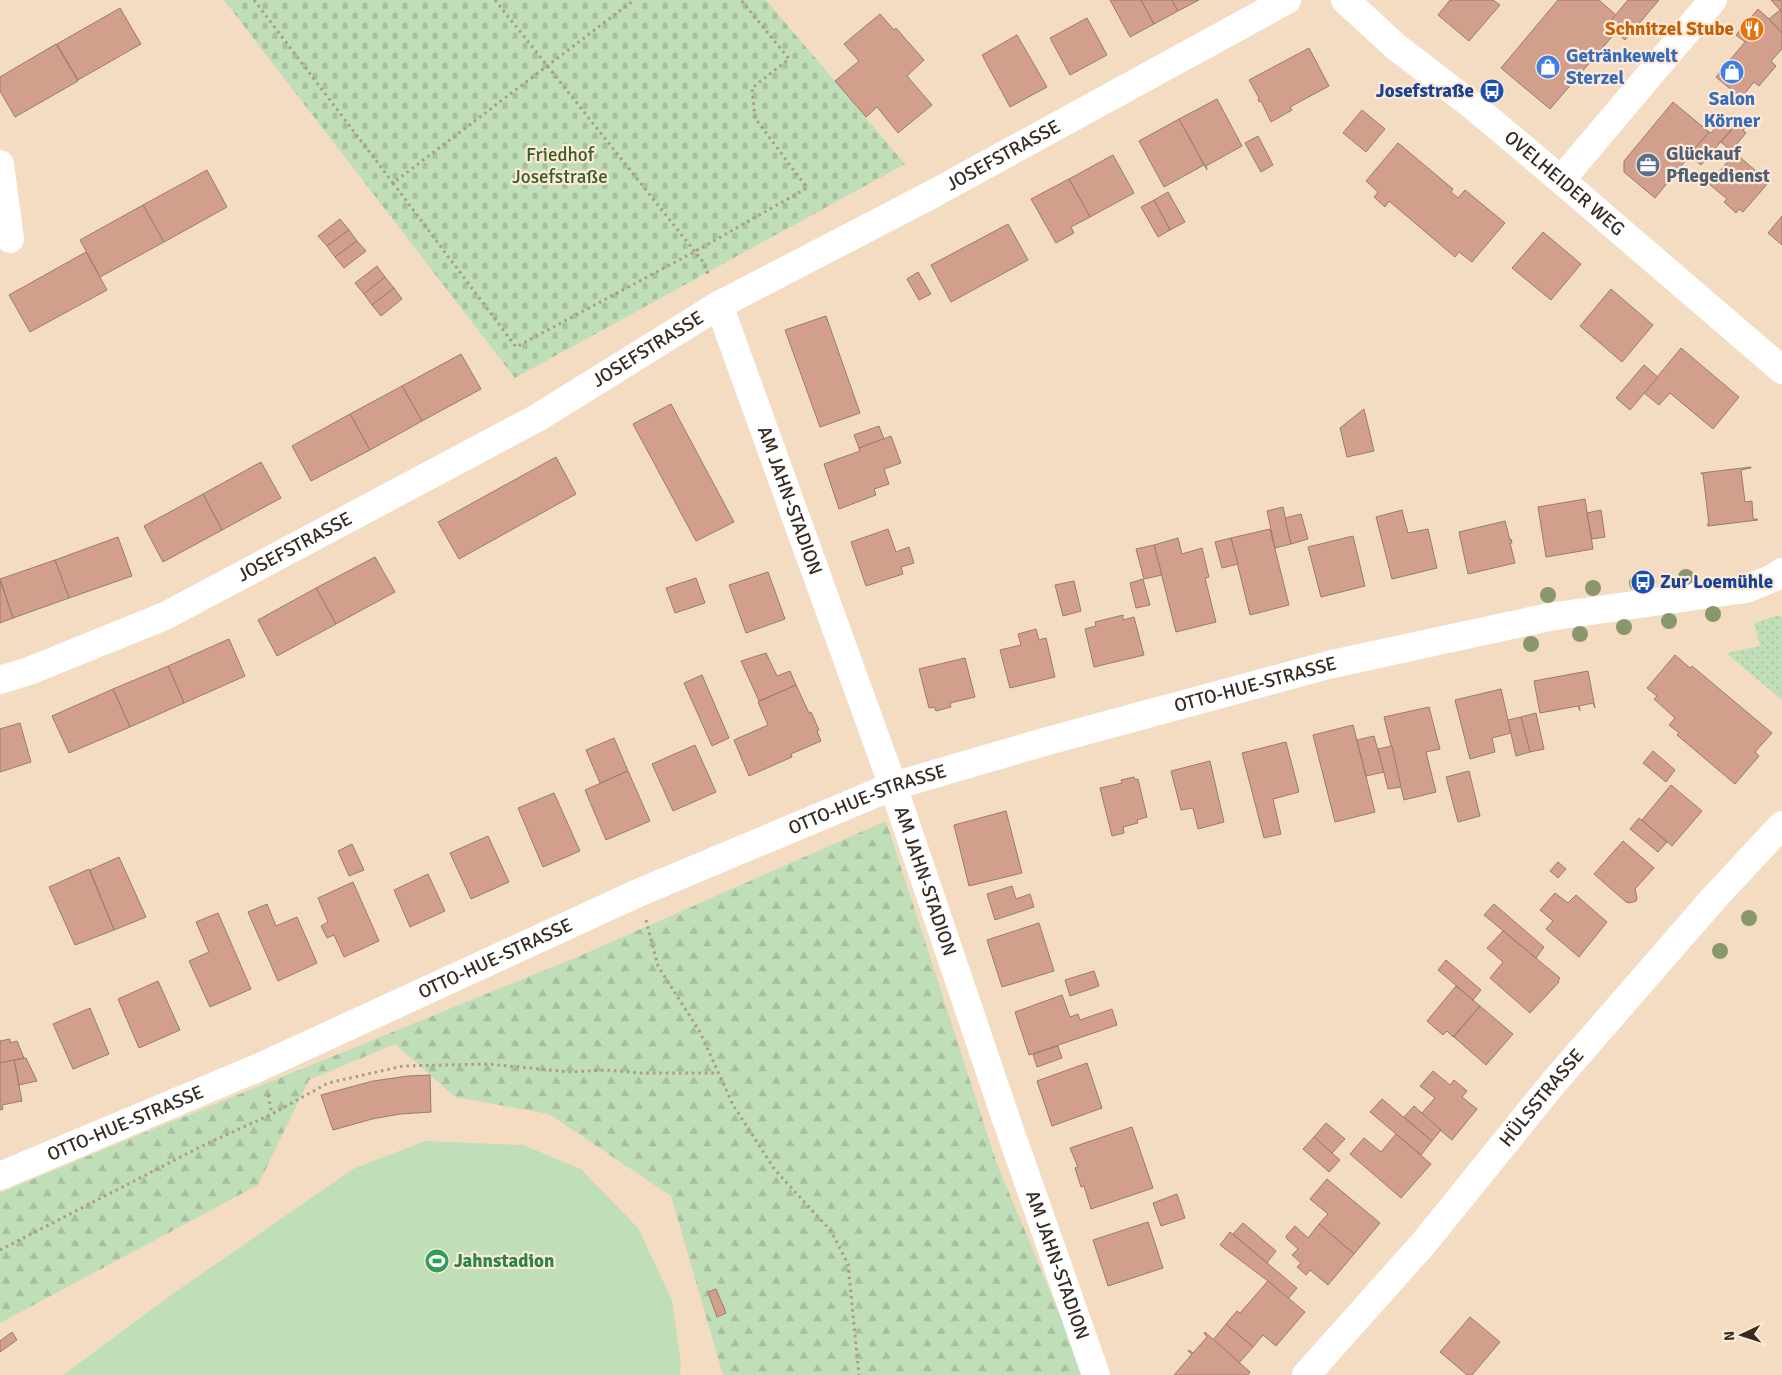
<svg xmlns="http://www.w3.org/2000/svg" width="1782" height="1375" font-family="Signika,sans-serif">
<defs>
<pattern id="grass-dots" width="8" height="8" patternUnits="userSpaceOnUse" patternTransform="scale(1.25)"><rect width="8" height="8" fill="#c0deb8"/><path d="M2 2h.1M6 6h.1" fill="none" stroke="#a6bf9e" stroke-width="1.8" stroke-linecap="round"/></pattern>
<pattern id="forest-firs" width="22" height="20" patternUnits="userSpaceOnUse" patternTransform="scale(1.25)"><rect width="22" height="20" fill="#c0deb8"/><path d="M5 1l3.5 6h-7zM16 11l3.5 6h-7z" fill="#a6bf9e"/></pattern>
<pattern id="cemetery-stones" width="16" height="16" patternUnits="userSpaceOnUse" patternTransform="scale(1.25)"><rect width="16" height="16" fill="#c0deb8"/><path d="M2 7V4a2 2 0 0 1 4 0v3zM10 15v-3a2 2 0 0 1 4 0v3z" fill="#a6bf9e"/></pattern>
</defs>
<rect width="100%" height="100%" fill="#f4dcc3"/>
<path fill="url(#grass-dots)" d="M1780 615 1782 618V700L1726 653 1760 646 1754 623Z"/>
<path fill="url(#forest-firs)" d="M886 821 997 1164 1085 1375H723L671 1196 549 1114 455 1097 395 1044 309 1080 258 1185 0 1323V1193L124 1141 575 958Z"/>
<path fill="url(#cemetery-stones)" d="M224 0H766L905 164 515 378Z"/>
<path fill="#c0deb8" d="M425 1141 523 1145 581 1169 638 1228 672 1300 681 1364 680 1375H63L174 1293 353 1169Z"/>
<g fill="#d39f8d" stroke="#9a7a70">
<path d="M1110 0H1141L1154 24 1130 37Z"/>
<path d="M1141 0H1172L1178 11 1154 24Z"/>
<path d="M1172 0H1199L1178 11Z"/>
<path d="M1450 0H1493L1500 5 1469 41 1438 15Z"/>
<path d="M1558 0H1599L1616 15 1607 25 1616 32 1550 109 1501 68Z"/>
<path d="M1628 0H1659L1625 40 1607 25Z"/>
<path d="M1771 0H1782V13L1780 10Z"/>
<path d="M120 8 141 44 78 80 57 44Z"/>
<path d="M1758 9 1769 19 1782 33V49L1771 61 1776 66 1759 86 1754 82 1741 98 1716 77 1745 42 1736 35Z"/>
<path d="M1780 10 1782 13V33L1769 19Z"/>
<path d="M880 14 894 30 896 28 924 60 907 76 932 105 898 133 877 107 866 117 835 81 859 61 844 44Z"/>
<path d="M1087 18 1107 55 1070 75 1050 38Z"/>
<path d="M1017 35 1047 87 1010 107 982 55Z"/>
<path d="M56 44 78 81 15 117 0 91V77Z"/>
<path d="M1309 48 1329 86 1290 107 1292 110 1271 122 1261 101 1259 102 1258 99 1259 98 1249 80Z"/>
<path d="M1217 99 1242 146 1206 166 1207 170 1179 119Z"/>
<path d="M1673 102 1709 132 1655 198 1624 172V161Z"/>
<path d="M1362 110 1385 129 1366 152 1343 133Z"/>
<path d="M1726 116 1736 124 1701 165 1689 155 1709 132 1711 133Z"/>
<path d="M1179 119 1204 165 1164 187 1139 141Z"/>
<path d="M1740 120 1747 126 1743 130 1746 133 1731 151 1721 142Z"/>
<path d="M1258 136 1273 165 1261 172 1245 143Z"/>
<path d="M1398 143 1453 189 1451 192 1458 198 1465 190 1505 223 1472 262 1459 252 1455 257 1389 201 1385 207 1374 197 1378 192 1366 181Z"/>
<path d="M1735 153 1769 182 1743 212 1739 209 1736 213 1724 202 1727 199 1709 184Z"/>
<path d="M1113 155 1134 193 1090 217 1069 179Z"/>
<path d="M207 170 227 207 164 242 143 205Z"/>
<path d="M1069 179 1090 217 1071 227 1074 233 1056 243 1031 199Z"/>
<path d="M1168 192 1185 222 1170 230 1154 200Z"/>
<path d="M1154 200 1170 230 1158 237 1141 207Z"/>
<path d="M143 205 164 242 100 277 80 240Z"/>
<path d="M1782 216V245L1768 233Z"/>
<path d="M340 219 349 230 327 246 318 236Z"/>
<path d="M1008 224 1028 260 951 302 931 265Z"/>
<path d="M349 230 357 241 335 257 327 246Z"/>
<path d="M1543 232 1581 264 1551 300 1512 268Z"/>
<path d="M357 241 366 251 344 268 335 257Z"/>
<path d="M86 252 107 290 30 332 9 295Z"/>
<path d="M377 266 385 277 364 294 355 283Z"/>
<path d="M918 272 931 294 919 300 907 279Z"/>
<path d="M385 277 394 288 372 305 364 294Z"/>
<path d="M394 288 402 299 381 316 372 305Z"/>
<path d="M1611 289 1653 325 1622 362 1580 326Z"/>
<path d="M826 316 860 413 820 427 785 330Z"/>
<path d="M1681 348 1739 397 1713 429 1670 393 1659 405 1644 393Z"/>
<path d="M461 354 481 389 422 421 402 386Z"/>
<path d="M1644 365 1658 377 1630 410 1616 398Z"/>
<path d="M402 386 422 421 370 450 350 414Z"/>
<path d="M671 404 734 522 696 541 633 424Z"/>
<path d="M1364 409 1374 451 1347 457 1340 428Z"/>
<path d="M350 414 370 450 311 481 292 446Z"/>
<path d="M879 426 884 439 859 448 854 435Z"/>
<path d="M891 436 901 463 884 469 889 484 874 489 876 495 839 509 824 464 860 451 859 448Z"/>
<path d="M556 457 576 494 459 559 438 522Z"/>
<path d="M261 462 281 498 222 530 203 494Z"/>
<path d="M1751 467V468L1741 470 1745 502 1752 501 1753 519H1757L1758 520 1708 526 1707 524H1709L1703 474H1701V473Z"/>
<path d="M203 494 222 530 163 562 144 526Z"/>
<path d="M1585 499 1593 549 1546 557 1538 507Z"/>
<path d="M1283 507 1291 544 1275 548 1267 511Z"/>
<path d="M1402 510 1408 533 1428 529 1437 568 1392 579 1376 517Z"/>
<path d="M1601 510 1605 537 1592 539 1587 513Z"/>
<path d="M1301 514 1308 539 1291 544 1285 518Z"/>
<path d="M1505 521 1510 540 1511 539 1512 543H1510L1515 563 1468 574 1459 532Z"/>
<path d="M888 529 896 552 909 547 914 563 901 567 903 574 866 586 851 542Z"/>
<path d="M1270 529 1289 605 1250 615 1231 538Z"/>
<path d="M1353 536 1365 586 1321 597 1308 547Z"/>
<path d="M118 537 132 576 69 598 55 560Z"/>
<path d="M1178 538 1182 554 1202 548 1209 577 1205 578 1216 622 1176 632 1154 545Z"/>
<path d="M1231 538 1238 564 1222 568 1215 542Z"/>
<path d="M1154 545 1162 575 1144 579 1136 549Z"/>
<path d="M375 557 395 592 336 624 316 588Z"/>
<path d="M55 560 69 598 13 618 0 579Z"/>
<path d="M768 572 785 619 746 633 729 585Z"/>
<path d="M696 578 705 603 675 613 666 588Z"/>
<path d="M1143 579 1150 605 1136 608 1130 583Z"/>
<path d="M0 580 13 618 0 623Z"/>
<path d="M1074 581 1081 611 1063 616 1055 585Z"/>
<path d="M316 588 336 624 277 656 258 620Z"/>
<path d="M1123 615V620L1134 617 1144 655 1094 667 1085 629 1096 626 1095 622Z"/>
<path d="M1036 629 1039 640 1046 638 1055 677 1010 688 1000 650 1021 645 1018 634Z"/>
<path d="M229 639 245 676 184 703 168 666Z"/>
<path d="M766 653 777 676 790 671 796 685 759 701 741 661Z"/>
<path d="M1675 655 1690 668 1692 666 1772 733 1755 752 1759 756 1735 784 1677 735 1679 733 1669 725 1675 718 1654 699 1657 696 1647 688Z"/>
<path d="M965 658 975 697 950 703 951 707 936 711 934 707 929 708 919 669Z"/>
<path d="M168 666 184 703 130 727 113 689Z"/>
<path d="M1588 671 1595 708 1593 703 1579 706 1580 711 1578 706 1540 713 1534 681Z"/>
<path d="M702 675 729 738 712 746 684 683Z"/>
<path d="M796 685 809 713 811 712 819 730 817 731 821 741 791 754 792 757 749 776 734 740 768 725 758 702Z"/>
<path d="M113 689 130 727 69 753 52 716Z"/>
<path d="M1501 689 1511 733 1492 738 1495 752 1470 759 1455 700Z"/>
<path d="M1429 707 1440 749 1426 752 1436 792 1404 800 1384 717Z"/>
<path d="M1536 713 1544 749 1530 752 1521 717Z"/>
<path d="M1521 717 1530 752 1516 756 1508 720Z"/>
<path d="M20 723 31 762 0 772V729Z"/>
<path d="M1353 725 1375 812 1335 822 1313 735Z"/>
<path d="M1374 736 1384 772 1366 776 1357 740Z"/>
<path d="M614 738 628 771 600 783 586 750Z"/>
<path d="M1286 742 1299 792 1273 799 1281 834 1264 838 1242 753Z"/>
<path d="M695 745 716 792 673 811 652 764Z"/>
<path d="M1392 746 1401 787 1388 789 1378 749Z"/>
<path d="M1653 751 1675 770 1666 782 1643 763Z"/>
<path d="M1210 761 1224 822 1198 829 1193 808 1181 810 1171 771Z"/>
<path d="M628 771 650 821 606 840 585 790Z"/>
<path d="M1469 771 1480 816 1458 822 1446 777Z"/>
<path d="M1134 777 1135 780 1138 779 1147 817 1137 820 1138 823 1123 827 1124 833 1112 836 1100 788 1122 783 1121 780Z"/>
<path d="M1671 785 1702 811 1672 846 1642 820Z"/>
<path d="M554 793 580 851 543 867 518 808Z"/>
<path d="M1006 811 1022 873 969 886 954 825Z"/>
<path d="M1639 818 1667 842 1658 852 1630 829Z"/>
<path d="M488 836 509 882 471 899 450 853Z"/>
<path d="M1623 841 1654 868 1635 889 1637 898 1636 901 1630 903 1626 902 1594 874Z"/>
<path d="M352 844 364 870 349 876 338 851Z"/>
<path d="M119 857 146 917 114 930 90 870Z"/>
<path d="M1558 862 1566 869 1558 878 1550 871Z"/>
<path d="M89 869 114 930 75 945 49 887Z"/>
<path d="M428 874 445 911 410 927 394 890Z"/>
<path d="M353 882 379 941 344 957 334 935 327 938 321 926 328 922 318 898Z"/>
<path d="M1012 886 1016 899 1030 894 1034 907 995 920 987 894Z"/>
<path d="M1555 893 1568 903 1576 895 1607 922 1579 957 1546 929 1553 921 1540 910Z"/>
<path d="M267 904 276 926 297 917 317 963 278 981 248 912Z"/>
<path d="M1494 904 1544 947 1536 958 1484 915Z"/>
<path d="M218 913 251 989 210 1007 189 961 209 952 196 922Z"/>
<path d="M1039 923 1054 971 1002 987 987 940Z"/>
<path d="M1503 931 1560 978 1558 981 1559 982 1530 1013 1490 978 1503 962 1487 948Z"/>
<path d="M1446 960 1481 990 1473 1000 1438 970Z"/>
<path d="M1094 971 1099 986 1070 996 1065 980Z"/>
<path d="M158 981 180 1030 139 1048 118 999Z"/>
<path d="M1456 986 1480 1006 1453 1037 1447 1031 1443 1035 1427 1021Z"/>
<path d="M1062 995 1070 1017 1078 1014 1080 1020 1112 1009 1117 1025 1029 1055 1015 1012Z"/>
<path d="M1480 1006 1513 1034 1486 1065 1454 1037Z"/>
<path d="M90 1008 109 1054 73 1069 53 1024Z"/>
<path d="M10 1039V1043L17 1041 24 1058 0 1063V1041Z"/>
<path d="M1058 1046 1062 1058 1037 1067 1033 1054Z"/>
<path d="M26 1058 37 1081 19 1085 14 1060Z"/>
<path d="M14 1060 22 1101 2 1105 3 1109 0 1110V1063Z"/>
<path d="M1087 1063 1102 1108 1052 1126 1037 1081Z"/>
<path d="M1433 1071 1450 1085 1454 1080 1467 1091 1462 1097 1477 1109 1452 1140 1421 1114 1435 1098 1420 1086Z"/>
<path d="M430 1075 431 1112 400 1114 372 1119 333 1130 321 1095 373 1081 408 1076Z"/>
<path d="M1382 1099 1432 1141 1421 1155 1370 1112Z"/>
<path d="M1414 1106 1441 1130 1432 1141 1404 1117Z"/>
<path d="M1326 1123 1345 1139 1332 1153 1314 1137Z"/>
<path d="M1132 1127 1153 1188 1091 1209 1084 1186 1081 1187 1075 1168 1078 1167 1070 1148Z"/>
<path d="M1396 1134 1431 1164 1401 1198 1350 1154 1364 1138 1381 1152Z"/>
<path d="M1314 1137 1340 1160 1329 1172 1303 1149Z"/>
<path d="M1327 1179 1380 1223 1354 1254 1319 1224 1328 1214 1310 1199Z"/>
<path d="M1177 1194 1185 1218 1161 1226 1153 1203Z"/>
<path d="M1148 1222 1163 1268 1108 1286 1093 1240Z"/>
<path d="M1243 1223 1276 1251 1267 1263 1233 1234Z"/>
<path d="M1319 1224 1354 1254 1328 1285 1310 1270 1306 1275 1297 1267 1301 1263 1292 1255 1298 1249 1287 1239 1286 1236 1295 1226 1308 1238Z"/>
<path d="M1230 1232 1297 1288 1288 1299 1268 1281 1220 1245Z"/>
<path d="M1268 1281 1305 1312 1276 1346 1263 1335 1253 1347 1226 1324 1237 1311 1240 1313Z"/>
<path d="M716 1289 726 1313 717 1317 708 1292Z"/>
<path d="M1470 1317 1500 1342 1472 1375H1467L1440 1352Z"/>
<path d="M1226 1324 1253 1347 1239 1363 1213 1340Z"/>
<path d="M12 1332 17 1340 0 1352V1341Z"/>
<path d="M1205 1332 1250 1372 1248 1375H1174L1192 1354 1188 1351 1189 1350 1193 1353 1207 1337 1204 1333Z"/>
</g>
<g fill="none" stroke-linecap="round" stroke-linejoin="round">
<g stroke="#ad9a87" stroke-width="3" stroke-dasharray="2.5 4" stroke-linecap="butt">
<path d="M254 0 393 183 634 0"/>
<path d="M495 0 704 263 709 277"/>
<path d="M393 183 516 347 694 252 807 188 755 118 752 88 789 59 741 0"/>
<path d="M646 920 658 966 700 1032 733 1105 775 1170 831 1231 848 1264 859 1375"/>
<path d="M268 1095 272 1114"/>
<path d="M0 1250 202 1146 272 1114 328 1083 403 1066 488 1064 570 1072 606 1070 640 1073H719"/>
</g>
<g stroke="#fff" stroke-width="28">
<path d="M0 164 10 239"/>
<path d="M1561 180 1713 0"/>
<path id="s1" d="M719 305 893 786 1007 1122 1096 1375"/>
<path id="s2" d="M0 680 29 671 165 616 537 418 719 305 929 196 1287 0"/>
</g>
<g stroke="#fff" stroke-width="28">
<path id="s3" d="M1345 0 1395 46 1473 106 1561 180 1782 370"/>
<path id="s4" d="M0 1176 260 1067 638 893 893 786 1044 742 1328 665 1549 617 1746 589 1773 578 1782 572"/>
</g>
<path stroke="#fff" stroke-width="28" id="s5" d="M1306 1375 1423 1244 1554 1082 1714 898 1782 825"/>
</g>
<g fill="#8a966c">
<circle cx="1686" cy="577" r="8"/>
<circle cx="1637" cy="583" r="8"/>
<circle cx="1593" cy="588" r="8"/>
<circle cx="1548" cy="595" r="8"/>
<circle cx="1713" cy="614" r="8"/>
<circle cx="1669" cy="621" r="8"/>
<circle cx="1624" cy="627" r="8"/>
<circle cx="1580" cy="634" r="8"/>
<circle cx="1531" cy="644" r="8"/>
<circle cx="1749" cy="918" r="8"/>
<circle cx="1720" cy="951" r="8"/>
</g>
<defs>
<symbol id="restaurant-disc" viewBox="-11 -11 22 22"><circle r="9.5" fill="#e8710a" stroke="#feead6"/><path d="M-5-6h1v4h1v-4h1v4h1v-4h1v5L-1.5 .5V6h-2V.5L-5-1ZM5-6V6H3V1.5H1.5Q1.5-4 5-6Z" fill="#fff"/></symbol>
<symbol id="shop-disc" viewBox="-11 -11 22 22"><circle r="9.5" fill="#3f7fe0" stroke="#feead6"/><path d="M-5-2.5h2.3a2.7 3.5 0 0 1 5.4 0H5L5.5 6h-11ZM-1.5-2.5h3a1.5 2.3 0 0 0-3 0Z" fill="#fff"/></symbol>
<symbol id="bus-disc" viewBox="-11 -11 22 22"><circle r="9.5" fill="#1a4fb4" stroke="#feead6"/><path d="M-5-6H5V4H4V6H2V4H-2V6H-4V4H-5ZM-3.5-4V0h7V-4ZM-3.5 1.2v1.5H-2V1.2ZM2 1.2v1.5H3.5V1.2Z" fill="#fff"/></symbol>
<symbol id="office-disc" viewBox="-11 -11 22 22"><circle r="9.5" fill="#5c6f8a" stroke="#feead6"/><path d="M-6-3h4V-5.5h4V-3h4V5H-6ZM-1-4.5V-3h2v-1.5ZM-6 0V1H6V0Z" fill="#fff"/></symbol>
<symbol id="stadium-disc" viewBox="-11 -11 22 22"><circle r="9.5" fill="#2e9e5b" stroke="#feead6"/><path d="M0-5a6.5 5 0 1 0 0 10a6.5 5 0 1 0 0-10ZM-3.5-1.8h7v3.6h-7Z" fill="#fff"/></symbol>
</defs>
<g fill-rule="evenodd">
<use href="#restaurant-disc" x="1738" y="15" width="28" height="28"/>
<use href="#shop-disc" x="1534" y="53" width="28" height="28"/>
<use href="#shop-disc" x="1718" y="58" width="28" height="28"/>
<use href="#bus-disc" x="1478" y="77" width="28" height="28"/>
<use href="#office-disc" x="1634" y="151" width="28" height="28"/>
<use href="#bus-disc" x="1629" y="568" width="28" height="28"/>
<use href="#stadium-disc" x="423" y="1247" width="28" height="28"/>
</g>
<g text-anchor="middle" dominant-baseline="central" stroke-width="4.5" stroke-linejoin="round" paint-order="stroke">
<g font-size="19" font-weight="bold" fill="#c56008" stroke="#feead6" text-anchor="end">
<text x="1734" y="29">Schnitzel Stube</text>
</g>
<g font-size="19" font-weight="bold" fill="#366cbe" stroke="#feead6" text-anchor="start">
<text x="1566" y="56">Getränkewelt<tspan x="1566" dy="22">Sterzel</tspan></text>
<text x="1732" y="99" text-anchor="middle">Salon<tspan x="1732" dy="22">Körner</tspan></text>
</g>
<g font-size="19" font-weight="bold" fill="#164399" stroke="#feead6" text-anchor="end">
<text x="1474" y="91">Josefstraße</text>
<text x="1660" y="582" text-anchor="start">Zur Loemühle</text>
</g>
<g font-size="19" font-weight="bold" fill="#4e5e75" stroke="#feead6" text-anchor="start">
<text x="1666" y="154">Glückauf<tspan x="1666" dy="22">Pflegedienst</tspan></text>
</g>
<g font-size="19" fill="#335d25" stroke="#feead6">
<text x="560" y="155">Friedhof<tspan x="560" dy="22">Josefstraße</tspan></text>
</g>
<g font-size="19" fill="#342b21" stroke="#feead6">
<text stroke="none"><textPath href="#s2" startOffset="1134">JOSEFSTRASSE</textPath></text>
<text stroke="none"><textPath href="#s3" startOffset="286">OVELHEIDER WEG</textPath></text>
<text stroke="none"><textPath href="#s2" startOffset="729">JOSEFSTRASSE</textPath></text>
<text stroke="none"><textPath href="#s1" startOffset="208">AM JAHN-STADION</textPath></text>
<text stroke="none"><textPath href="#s2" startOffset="324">JOSEFSTRASSE</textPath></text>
<text stroke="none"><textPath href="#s4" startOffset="1351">OTTO-HUE-STRASSE</textPath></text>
<text stroke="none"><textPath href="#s4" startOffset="946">OTTO-HUE-STRASSE</textPath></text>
<text stroke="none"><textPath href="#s1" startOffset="612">AM JAHN-STADION</textPath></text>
<text stroke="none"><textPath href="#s4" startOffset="541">OTTO-HUE-STRASSE</textPath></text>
<text stroke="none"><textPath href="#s5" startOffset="364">HÜLSSTRASSE</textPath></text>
<text stroke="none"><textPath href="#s4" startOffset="136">OTTO-HUE-STRASSE</textPath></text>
<text stroke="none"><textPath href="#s1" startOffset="1018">AM JAHN-STADION</textPath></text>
</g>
<g font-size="19" font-weight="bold" fill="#27864d" stroke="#feead6" text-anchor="start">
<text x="454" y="1261">Jahnstadion</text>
</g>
</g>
<g transform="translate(1742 1335) rotate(266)" stroke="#feead6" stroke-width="4" paint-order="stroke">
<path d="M0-4L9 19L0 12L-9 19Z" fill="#342b21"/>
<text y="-8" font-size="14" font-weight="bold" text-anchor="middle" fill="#342b21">N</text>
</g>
</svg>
